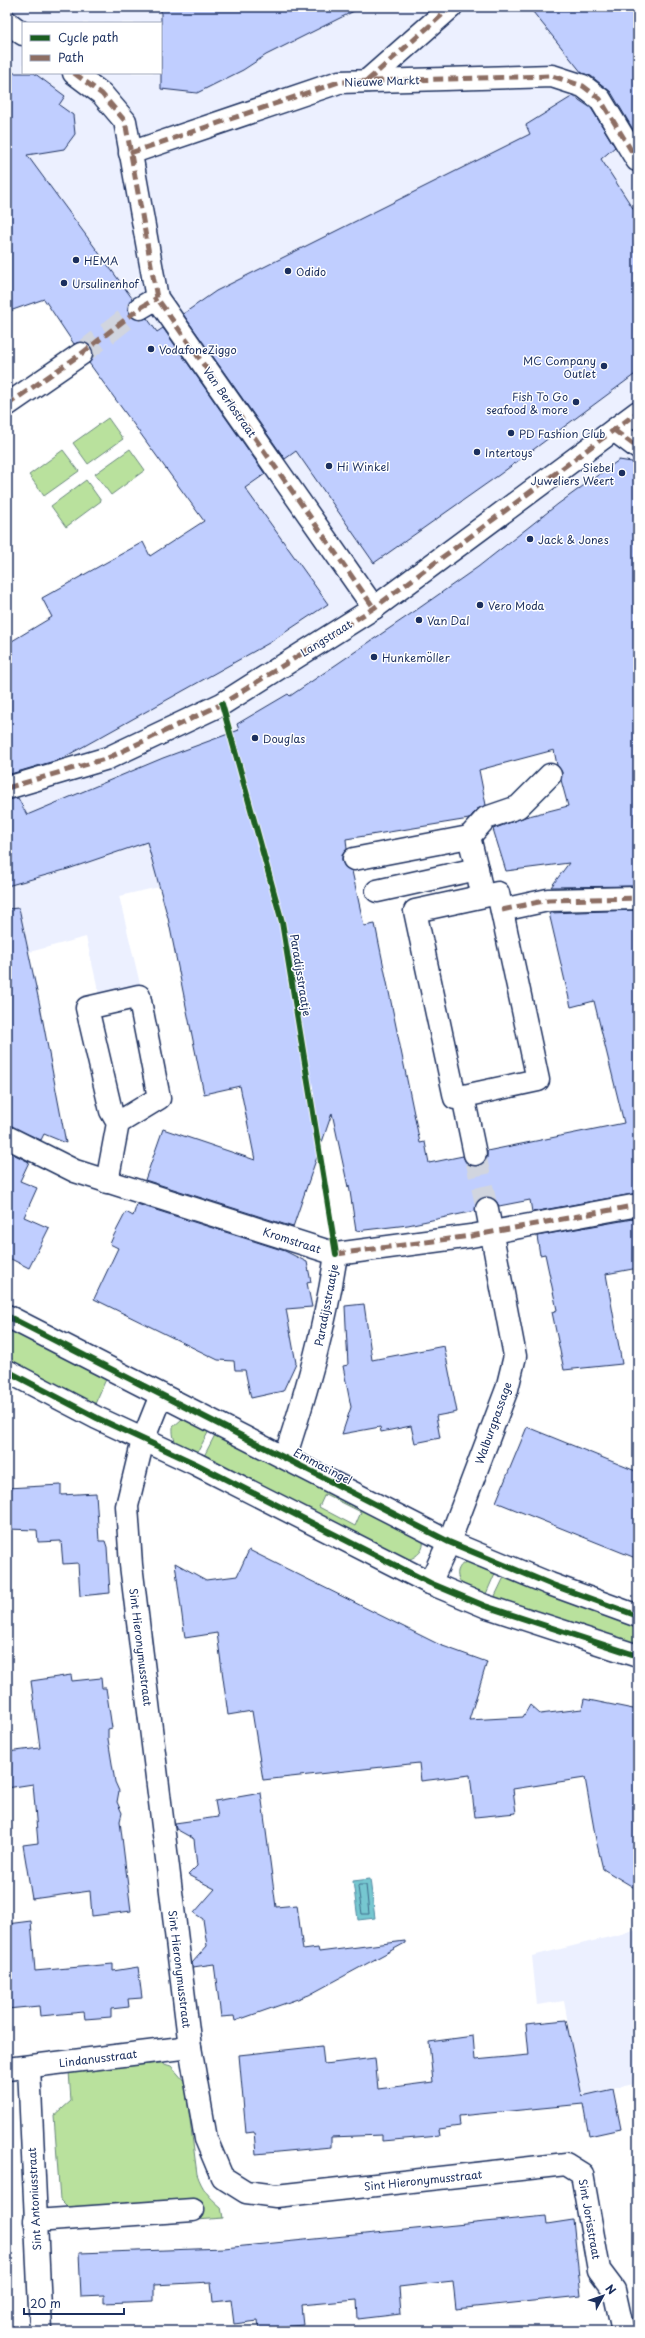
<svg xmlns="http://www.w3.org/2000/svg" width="645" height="2338" font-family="'Playpen Sans',sans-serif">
<rect width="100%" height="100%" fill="#fff"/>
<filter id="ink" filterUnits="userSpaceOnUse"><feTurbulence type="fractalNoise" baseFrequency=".025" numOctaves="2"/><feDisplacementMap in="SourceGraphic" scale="8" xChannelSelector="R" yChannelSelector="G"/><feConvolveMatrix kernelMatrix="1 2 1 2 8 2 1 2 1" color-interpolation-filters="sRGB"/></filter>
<g filter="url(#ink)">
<g fill="#ecf0ff" fill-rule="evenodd">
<path d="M7 7H638V972L616 903 610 782 586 691 279 852 173 934 159 887 119 896 140 984 99 994 86 937 7 958V649L13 647 24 633 51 618 41 598 143 542 150 557 209 518 193 505 44 300 7 312ZM23 23H161V73H23Z"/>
<path d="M638 1930V2083L581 2096 564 2001 537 2005 532 1956Z"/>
</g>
<g fill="#b9e19d" stroke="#6a887e" fill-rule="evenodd">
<path d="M108 418 123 439 88 464 73 443Z"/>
<path d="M130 449 145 470 111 495 95 474Z"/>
<path d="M63 450 79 471 44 496 29 475Z"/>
<path d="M86 480 101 501 66 527 51 506Z"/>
<path d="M7 1327 107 1377 95 1404 7 1359Z"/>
<path d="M182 1419H195L211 1427 196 1455C181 1447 172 1446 173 1427Z"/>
<path d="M217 1431 423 1539C425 1550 418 1556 408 1560L203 1458ZM325 1494 361 1512 355 1526 319 1507Z"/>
<path d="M469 1561 496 1571 486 1594C476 1590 455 1586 458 1571 460 1565 463 1563 469 1561Z"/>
<path d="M505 1575 638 1621V1646L494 1598Z"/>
<path d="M161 2063 171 2066 185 2082 197 2174C202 2189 209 2197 221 2207L223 2218 197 2220 193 2199 68 2208 60 2200 54 2116 71 2101 69 2071Z"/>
</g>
<path fill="#76c7d0" stroke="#528aa2" d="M370 1879 375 1918 358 1920 353 1881Z"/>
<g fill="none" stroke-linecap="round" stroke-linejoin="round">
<path stroke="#3f6c8c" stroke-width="1" d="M359 1885H366L369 1914H362L358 1887Z"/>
</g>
<g fill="#c0ceff" stroke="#1b2f5e">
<path d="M161 7H362L266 55 243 70 197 93 161 89Z"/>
<path d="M529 7H638V128L634 131 611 92 591 76 582 73Z"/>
<path d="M7 73H34L65 96 59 105 73 115 75 134 64 149 27 155 132 298 128 308 129 315 140 320 147 318 157 332 163 328 265 474 245 488 328 604 269 643 61 759 7 775V644L52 617 42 598 143 542 150 556 204 521 89 363 93 353 91 347 80 342 74 344 44 299 7 312Z"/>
<path d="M573 96 591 108 615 147 601 159 638 216V372L499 475 374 563 296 451 285 459 183 314 216 291 530 134 526 125Z"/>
<path d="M619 460 632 462 638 471V886L551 887 569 863 506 871 493 829 525 817 568 806 561 780 562 772 557 765 554 750 479 770 486 805 477 809 469 819 346 839 347 849 342 855V861L345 867 352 871 364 926 375 924 420 1143 425 1142 429 1163 463 1156 466 1163 477 1166 484 1163 487 1158V1151L624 1123 594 1001 571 1007 549 913 638 910V1193L532 1212 530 1200 499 1206 496 1201 485 1197 479 1200 475 1211 408 1225 356 1231 349 1185 348 1187 332 1113 293 1227 145 1180 163 1129 255 1160 240 1086 204 1094 168 918 147 842 68 869 7 886V800L18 798 27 815 163 758 239 730 237 724 288 694 290 696 415 611 478 567 558 504Z"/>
<path d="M19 908 40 1006 66 1143 44 1134 41 1140 7 1125V909Z"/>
<path d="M7 1151 29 1162 20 1181 37 1188 24 1217 49 1228 29 1268 7 1257Z"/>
<path d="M137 1204 285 1251 307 1262 311 1282 307 1283 312 1307 286 1309 296 1363 283 1391 251 1398 245 1370H235L234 1361 218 1360 94 1299 118 1248 110 1244 113 1237 126 1212 133 1216Z"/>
<path d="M638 1218V1268L606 1274 622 1364 564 1370 552 1312 557 1310 545 1254 540 1255 537 1236Z"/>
<path d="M364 1304 372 1360 444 1346 457 1412 436 1416 440 1438 415 1443 411 1426 381 1432 380 1427 342 1434 351 1407 343 1366 348 1365 345 1306Z"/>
<path d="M527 1427 638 1472V1559L496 1502Z"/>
<path d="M61 1485V1495L96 1493 99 1541H105L107 1547 110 1593 80 1596 78 1563 63 1564 61 1541 38 1542 37 1530 7 1529V1488Z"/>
<path d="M249 1550 440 1645 487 1662 469 1720 523 1717 530 1705 540 1714 582 1709 584 1699 638 1710V1890L603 1869 596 1840 585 1778 513 1789 516 1813 475 1817 470 1775 421 1781 419 1763 263 1780 252 1711 228 1715 217 1633 185 1638 175 1563 206 1580 237 1576Z"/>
<path d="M71 1675 72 1681 101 1678 102 1688H106L112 1728 108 1729V1739L115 1782 119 1791 117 1802 122 1813 120 1821 131 1911 92 1916 90 1891 32 1899 23 1845 38 1843 33 1784 7 1788V1752L40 1748 31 1681Z"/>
<path d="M261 1793 276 1907 297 1905 303 1950 318 1948 319 1952 405 1941V1943L309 1995 235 2021 234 2016 221 2017 214 1964 193 1967 192 1963 207 1946 203 1919 194 1913 215 1889 188 1875 197 1866 194 1839 176 1829 175 1823 218 1817 215 1801Z"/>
<path d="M31 1921 35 1971 113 1964V1971L138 1967 142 1998 128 1999 129 2007 111 2009V2017L85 2019 84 2012 40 2016 39 2006 7 2009V1924Z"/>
<path d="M566 2020 582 2096 613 2089 621 2129 589 2136 583 2104 459 2116 460 2126 438 2129 439 2136 382 2141V2135L331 2137V2147L256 2154 254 2132 246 2133 239 2055 322 2046 324 2064 375 2058 378 2089 433 2082 429 2042 473 2036 475 2060 529 2055 526 2024Z"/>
<path d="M546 2216 547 2224 573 2220 581 2296 456 2309 453 2281 425 2284 399 2287 401 2314 358 2319 357 2300 301 2305 303 2325 259 2329 258 2321 234 2324 231 2300 213 2302 211 2282 154 2285V2301L104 2303V2295L81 2296 79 2253 224 2248Z"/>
</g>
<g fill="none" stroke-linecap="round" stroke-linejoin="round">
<g stroke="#d1d5df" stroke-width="22" stroke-dasharray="22 11" stroke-linecap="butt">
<path d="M81 354 140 308"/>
<path d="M475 1154 487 1209"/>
</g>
<defs>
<g id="minor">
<path d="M7 22 23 34"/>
<path d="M74 73 102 94 125 121 157 298 374 608"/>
<path d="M367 81 451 7"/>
<path d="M130 153 339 82 552 76 583 86 600 99 637 160"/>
<path d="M140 308 157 298"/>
<path d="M7 405 81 354"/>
<path d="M614 430 638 448"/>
<path d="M7 788 108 758 222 704 374 608 638 412"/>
<path d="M469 837 486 818 518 807 550 775"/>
<path d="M354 859 469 837 477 869"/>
<path d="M377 891 477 869 480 884"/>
<path d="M498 893 538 1080 455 1098 415 911Z"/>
<path d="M502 910 548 900 638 898"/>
<path d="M463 1096 475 1154"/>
<path d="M7 1137 75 1171 336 1254 471 1236 638 1205"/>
<path d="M107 1182 118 1123 159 1098 139 996 87 1008 111 1111 118 1123"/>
<path d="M7 1316 449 1542 550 1584 638 1616"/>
<path d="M7 1371 97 1418 196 1464 430 1583 485 1606 638 1656"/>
<path d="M161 1395 143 1440 127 1506 131 1565 190 2047 206 2139 222 2177 246 2192 276 2196 566 2164 582 2174 599 2270 614 2290 623 2331"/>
<path d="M285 1457C307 1390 326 1324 336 1254"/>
<path d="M430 1583 449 1542 507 1389 515 1356 487 1209"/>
<path d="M29 2067 41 2331"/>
<path d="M7 2069 190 2047"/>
<path d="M35 2221 193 2210"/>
</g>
</defs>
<use href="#minor" stroke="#1b2f5e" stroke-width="25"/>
<use href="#minor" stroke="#fff" stroke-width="22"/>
<g stroke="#8d6e63" stroke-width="5" stroke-dasharray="10 5" stroke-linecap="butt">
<path d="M74 73 102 94 125 121 157 298 374 608"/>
<path d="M367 81 451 7"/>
<path d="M130 153 339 82 552 76 583 86 600 99 637 160"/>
<path d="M7 405 81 354 140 308 157 298"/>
<path d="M614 430 638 448"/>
<path d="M7 788 108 758 222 704 374 608 638 412"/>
<path d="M502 910 548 900 638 898"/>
<path d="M336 1254 471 1236 638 1205"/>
</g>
<defs>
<g id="cycleway">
<path d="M222 704 282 922 336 1254"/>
<path d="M7 1316 449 1542 550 1584 638 1616"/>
<path d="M7 1371 97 1418 196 1464 430 1583 485 1606 638 1656"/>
</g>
</defs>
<use href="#cycleway" stroke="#fff" stroke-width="8"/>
<use href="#cycleway" stroke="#1b5e20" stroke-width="6"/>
</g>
</g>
<g fill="#1b2f5e" stroke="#fff" stroke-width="1.5">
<circle cx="76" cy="260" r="4"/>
<circle cx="288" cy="271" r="4"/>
<circle cx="64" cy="283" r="4"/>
<circle cx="151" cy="349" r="4"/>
<circle cx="604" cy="366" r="4"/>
<circle cx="576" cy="402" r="4"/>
<circle cx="511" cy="433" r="4"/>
<circle cx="477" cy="452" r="4"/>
<circle cx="329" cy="466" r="4"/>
<circle cx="622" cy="473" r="4"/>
<circle cx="530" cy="539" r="4"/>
<circle cx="480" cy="605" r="4"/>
<circle cx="419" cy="620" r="4"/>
<circle cx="374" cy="657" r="4"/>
<circle cx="255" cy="738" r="4"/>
</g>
<g text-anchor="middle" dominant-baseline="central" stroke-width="3" stroke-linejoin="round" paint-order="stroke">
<g font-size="11" fill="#1b2f5e" stroke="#fff">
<text transform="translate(382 81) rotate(-2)">Nieuwe Markt</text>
<text transform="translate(230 402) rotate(55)">Van Berlostraat</text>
<text transform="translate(326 638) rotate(-32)">Langstraat</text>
<text transform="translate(301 975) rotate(81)">Paradijsstraatje</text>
<text transform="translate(292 1240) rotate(18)">Kromstraat</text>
<text transform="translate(326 1305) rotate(-79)">Paradijsstraatje</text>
<text transform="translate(493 1423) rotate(-70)">Walburgpassage</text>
<text transform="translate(323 1466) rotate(28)">Emmasingel</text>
<text transform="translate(141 1647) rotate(83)">Sint Hieronymusstraat</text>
<text transform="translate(180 1969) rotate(83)">Sint Hieronymusstraat</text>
<text transform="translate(98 2058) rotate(-7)">Lindanusstraat</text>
<text transform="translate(423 2180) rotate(-6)">Sint Hieronymusstraat</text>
<text transform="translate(34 2199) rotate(-93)">Sint Antoniusstraat</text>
<text transform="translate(590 2219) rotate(80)">Sint Jorisstraat</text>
</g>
<g font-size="11" fill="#1b2f5e" stroke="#fff" text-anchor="start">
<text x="84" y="260">HEMA</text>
<text x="296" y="271">Odido</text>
<text x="72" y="283">Ursulinenhof</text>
<text x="159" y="349">VodafoneZiggo</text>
<text x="596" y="360" text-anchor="end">MC Company<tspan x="596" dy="13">Outlet</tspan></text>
<text x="568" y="396" text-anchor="end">Fish To Go<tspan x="568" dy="13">seafood &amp; more</tspan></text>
<text x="519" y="433">PD Fashion Club</text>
<text x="485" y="452">Intertoys</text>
<text x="337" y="466">Hi Winkel</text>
<text x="614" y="467" text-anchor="end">Siebel<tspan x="614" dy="13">Juweliers Weert</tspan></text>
<text x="538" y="539">Jack &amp; Jones</text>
<text x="488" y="605">Vero Moda</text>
<text x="427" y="620">Van Dal</text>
<text x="382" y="657">Hunkemöller</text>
<text x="263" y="738">Douglas</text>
</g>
</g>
<rect width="645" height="2338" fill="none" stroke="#fff" stroke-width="24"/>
<rect x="12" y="12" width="621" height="2314" fill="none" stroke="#1b2f5e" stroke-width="1.5" filter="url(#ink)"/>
<rect x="22" y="22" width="140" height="52" fill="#ffffff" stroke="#a4acbf"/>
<rect x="30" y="35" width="20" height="6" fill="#1b5e20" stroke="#a4acbf"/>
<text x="58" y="42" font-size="12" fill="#1b2f5e">Cycle path</text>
<rect x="30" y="55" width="20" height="6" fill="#8d6e63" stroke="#a4acbf"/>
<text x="58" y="62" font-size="12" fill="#1b2f5e">Path</text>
<g transform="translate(603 2296) rotate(50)" stroke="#ffffff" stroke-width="3" paint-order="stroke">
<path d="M0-3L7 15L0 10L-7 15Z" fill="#1b2f5e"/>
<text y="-6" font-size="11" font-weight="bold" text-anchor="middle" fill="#1b2f5e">N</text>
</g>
<path d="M24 2308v6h100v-6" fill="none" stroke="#1b2f5e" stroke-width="2"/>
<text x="30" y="2308" font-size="12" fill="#1b2f5e" stroke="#ffffff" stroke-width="3" paint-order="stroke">20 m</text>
</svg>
